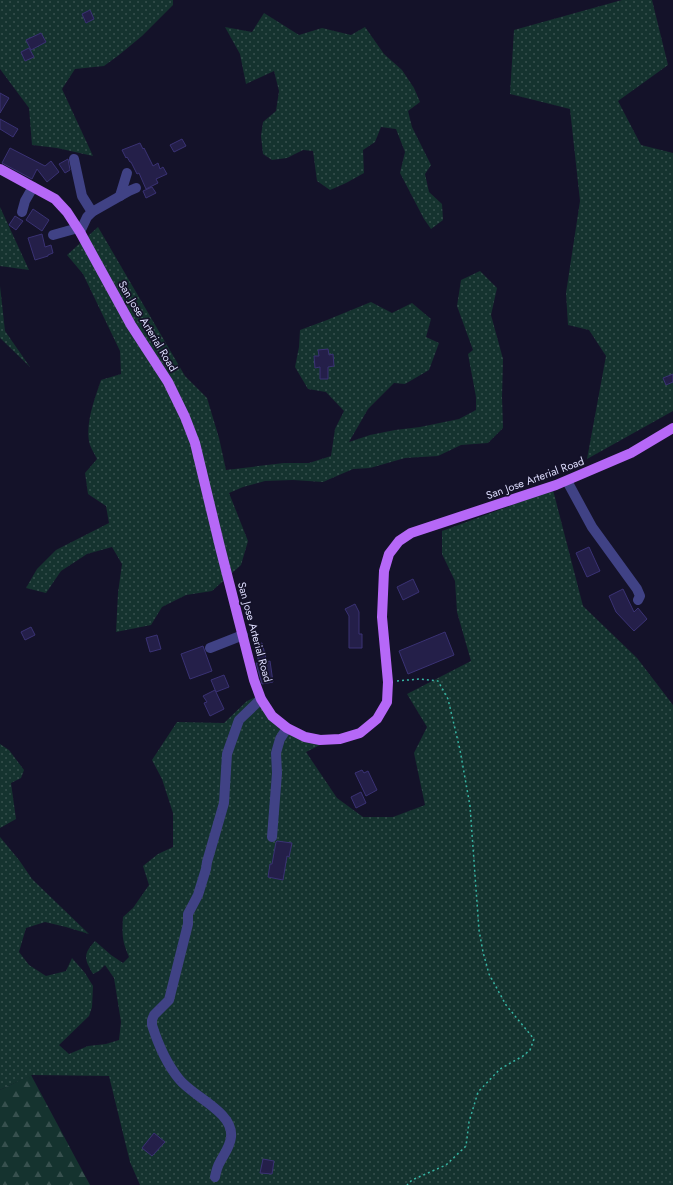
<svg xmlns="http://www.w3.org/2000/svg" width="673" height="1185" font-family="Jost,sans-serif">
<defs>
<pattern id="grass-dots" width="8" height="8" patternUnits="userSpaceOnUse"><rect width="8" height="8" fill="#15332f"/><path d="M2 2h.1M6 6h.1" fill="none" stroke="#37504e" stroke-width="1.8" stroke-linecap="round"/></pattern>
<pattern id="forest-firs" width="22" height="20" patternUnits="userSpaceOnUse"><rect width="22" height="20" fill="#15332f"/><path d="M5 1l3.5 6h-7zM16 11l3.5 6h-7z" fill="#37504e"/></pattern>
</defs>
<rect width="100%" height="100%" fill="#141229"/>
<g fill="url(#grass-dots)">
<path d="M0 0H173V5L142 36 119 55 104 66 75 69 62 89 93 156 57 148 32 145 29 108 0 69Z"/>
<path d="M622 0H652L668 65 618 101 641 145 673 153V411L587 459 606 356 589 330 568 325 566 293 580 201 570 109 510 94 514 30Z"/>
<path d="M264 13 299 35 322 28 351 35 365 27 384 54 402 70 414 88 420 102 408 111 412 127 431 165 425 174 429 192 442 204 443 220 431 229 424 219 400 173 405 152 396 129 381 127 375 142 363 150 364 173 346 183 330 190 317 181 313 151 303 150 287 158 272 160 263 154 261 136 263 122 276 111 279 91 274 71 246 84 240 54 225 27 252 32Z"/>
<path d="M0 207 29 270 0 266Z"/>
<path d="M98 227 185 376 207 398 219 438 226 470 284 463H309L331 456 335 429 344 411 326 392 308 389 295 367 299 347 300 330 327 320 371 302 392 313 412 303 431 319 426 337 439 343 429 370 405 384 394 383 368 409 349 442 370 435 395 430 420 427 459 419 476 410V397L468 354 473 350 457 306 461 280 480 271 497 288 491 315 503 359 502 397 503 428 488 443 461 445 438 456 405 458 370 468 353 469 323 482 293 480 265 481 243 487 229 493 248 541 241 565 212 591 186 595 162 607 151 625 116 632 118 593 122 564 112 547 87 554 61 571 46 593 26 588 37 569 56 550 109 523 106 506 88 494 85 473 97 459C95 455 92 450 90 445 84 426 95 398 101 380L121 374 120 351 83 274 67 255Z"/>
<path d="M0 286 5 331 30 367 0 338Z"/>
<path d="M553 490 583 606 637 658 673 705V1185H140L130 1162 109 1076 32 1075 0 1090V837L19 860 32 879 89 934 66 927 45 922 26 928 19 952 29 965 46 976 66 971 72 958 85 973 93 986 92 1007 89 1016 59 1045 69 1054 88 1046 106 1044 119 1040 121 1022 114 978 105 965 99 971 93 974C84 959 83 954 95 941L111 955 123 963 129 957C122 941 122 935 123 917L133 908 149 885 143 866 158 854 173 847V813L162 779 152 760 177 722 224 723 247 701 260 695 287 728 330 740 306 752 337 798 363 817H393L425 805 414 753 427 727 407 694 471 661 457 612 455 581 442 554V531Z"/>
<path d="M0 744 9 750 24 770 21 778 11 783 16 819 0 828Z"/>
</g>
<path fill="url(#forest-firs)" d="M31 1075 90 1185H0V1090Z"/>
<g fill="#241f49" stroke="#3a3274">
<path d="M90 10 94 19 86 23 82 14Z"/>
<path d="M41 33 46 42 31 50 26 40Z"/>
<path d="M29 48 34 57 25 61 21 52Z"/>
<path d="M0 93 9 98 0 113Z"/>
<path d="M0 119 18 129 13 137 0 129Z"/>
<path d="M182 139 186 146 174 152 170 145Z"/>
<path d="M140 143 143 149 144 148 153 166 158 163 160 169 163 167 167 174 156 179 158 183 146 189 139 173 137 174 131 162H130L127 157 126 158 122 150Z"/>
<path d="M10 148 45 166 51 161 59 172 47 182 37 169 32 179 2 163Z"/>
<path d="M68 159 70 170 65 173 59 164Z"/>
<path d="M152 187 156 193 146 198 143 191Z"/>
<path d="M33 209 49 220 42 231 26 220Z"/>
<path d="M15 216 23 221 16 230 9 225Z"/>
<path d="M42 234 45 247 51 245 53 253 48 255V256L35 260 28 238Z"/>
<path d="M328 349 329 355 333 354 334 366 328 367V379H320V367L315 368 314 356H319L318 350Z"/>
<path d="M673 374V382L666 385 663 378Z"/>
<path d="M589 547 600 571 587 577 576 553Z"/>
<path d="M413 579 419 592 403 600 397 587Z"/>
<path d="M623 589 634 612 638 608 647 619 634 631 616 612 609 596Z"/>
<path d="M355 604 359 612V634H362V648H349V616L345 609Z"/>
<path d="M31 627 35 635 25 640 21 632Z"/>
<path d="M445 632 454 655 408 674 399 651Z"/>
<path d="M157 635 161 649 150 652 146 638Z"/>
<path d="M262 643 267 662 270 661 273 682 262 684 256 663H259L255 645Z"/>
<path d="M203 646 212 671 190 679 181 654Z"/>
<path d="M224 675 229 687 216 692 211 680Z"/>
<path d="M215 690 224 709 210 716 204 703 207 702 203 696Z"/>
<path d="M362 770 364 773 368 771 377 790 366 796 355 773Z"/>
<path d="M361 792 366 803 356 808 351 797Z"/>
<path d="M277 841 292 843 289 857 287 856 283 880 268 877 270 864H272L276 842Z"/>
<path d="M154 1133 165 1142 152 1156 142 1148Z"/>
<path d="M263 1159 274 1161 272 1174 260 1173Z"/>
</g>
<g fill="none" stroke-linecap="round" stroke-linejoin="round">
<path stroke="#37b6a4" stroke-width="1.5" stroke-dasharray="2 3" stroke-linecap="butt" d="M397 681 419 679 438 681 448 699 460 750 470 806 479 930 483 952 489 974 506 1005 534 1039 530 1050 523 1056 500 1069 478 1092 469 1122 466 1146 446 1165 412 1180 407 1185"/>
<g stroke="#404285" stroke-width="10">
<path d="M74 159 82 196 92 212"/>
<path d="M120 196 127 173"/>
<path d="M22 212 25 201 33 187"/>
<path d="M80 232 87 217 92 212 129 191 136 188"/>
<path d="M53 235 78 228"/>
<path d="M567 481 592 527 637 589 640 596 638 600"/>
<path d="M210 648 243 635"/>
<path d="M272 837 277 773 276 753 280 739 287 728"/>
<path d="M215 1177C216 1172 217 1167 220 1162 224 1154 230 1147 231 1137 234 1112 193 1097 179 1079 166 1063 158 1044 152 1025V1020L154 1015 169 1000 188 924V914L198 895 206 869 207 862 224 803 227 754 239 720 261 699"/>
</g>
<path stroke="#b668f7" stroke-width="10" d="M0 169 55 199 67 212 80 232 131 325 168 382 185 417 195 443 220 547 254 680 261 699 272 716 287 728 305 737 320 740 340 739 360 733 377 719 387 702 388 682 382 617 384 571 389 554 399 541 411 533 556 485 631 453 673 428"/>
</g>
<g text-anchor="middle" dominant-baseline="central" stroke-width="3.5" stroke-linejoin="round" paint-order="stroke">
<g font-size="11" fill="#dddcfd" stroke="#141229">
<text transform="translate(148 326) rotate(59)">San Jose Arterial Road</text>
<text transform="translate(535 478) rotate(-20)">San Jose Arterial Road</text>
<text transform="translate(255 632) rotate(75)">San Jose Arterial Road</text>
</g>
</g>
</svg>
